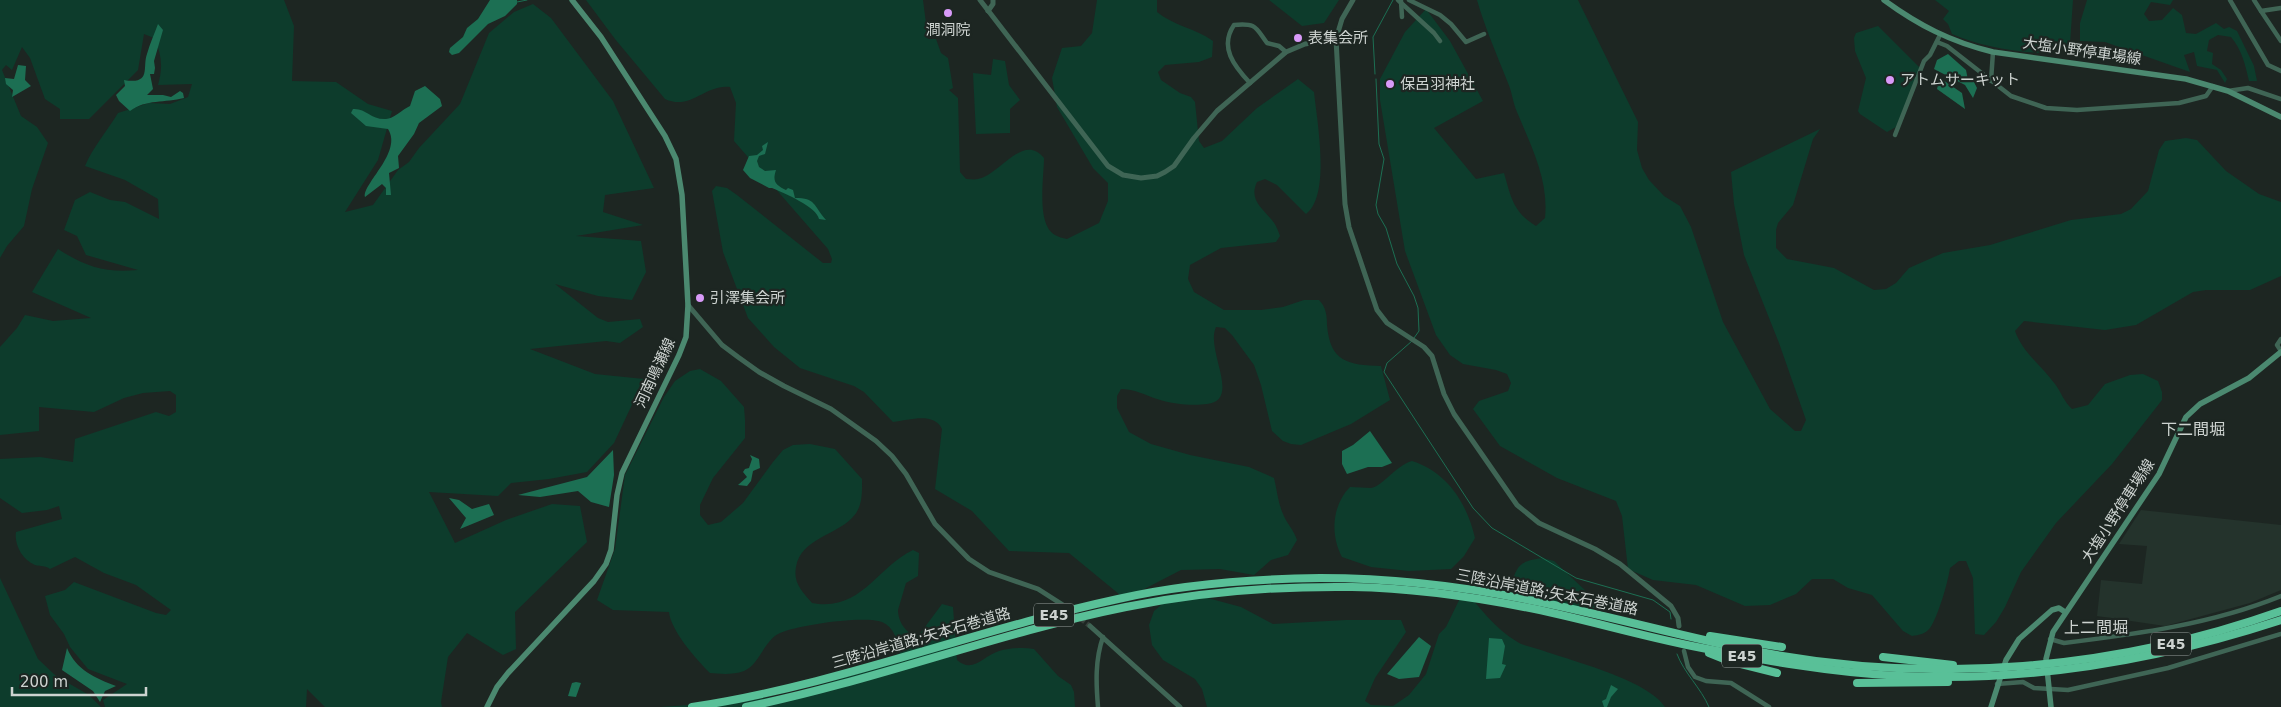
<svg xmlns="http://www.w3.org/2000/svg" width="2281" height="707" font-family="'DejaVu Sans','Noto Sans JP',sans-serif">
<rect width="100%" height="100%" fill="#1d2622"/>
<path fill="#24332c" d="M2141 510 2281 525V590L2250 603 2165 626 2097 616 2101 580 2142 584 2147 546 2119 544Z"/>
<g fill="#0d3c2c">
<path d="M0 0H284L294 26 292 81 336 82 368 104 392 111 378 160 345 212 373 205 398 170 409 162 419 148 460 104 489 33 514 12 533 4 551 18 613 101 654 188 605 195 603 212 643 225 576 236 641 241 646 272 632 300 598 296 555 284 598 318 608 322 640 319 643 327 620 343 606 341 530 349 595 374 644 379 614 443 587 472 549 479 511 483 498 496 429 492 455 543 506 520 552 504 580 506 587 542 515 612 516 649 503 655 467 633 448 657 441 702 442 707H325L307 689 306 707H105L103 700 127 684 88 669 70 647 64 634 50 615 45 596 65 590 74 582 156 613 166 615 171 610 136 585 104 573 75 557 50 569C45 565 41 567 35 565 22 560 14 544 16 532L62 519 59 506 47 510 22 513 0 498V459L40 457 73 462 75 439 156 412 169 416 176 412V395L170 391 143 393 124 398 94 412 39 407V431L0 435V347L17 328 25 315 53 321 91 318 32 292 58 249C86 267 105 273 138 270L86 255 77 236 64 230 75 200 90 192 110 200 125 202 159 219 158 199 125 180 85 166C93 147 107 131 118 113L149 103 170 104 188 97 192 84 158 85C163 68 162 54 154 38L144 34 138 70 89 119H60V109L45 99 30 58 22 47 12 70 6 65 2 70 21 116 37 127 48 143 32 189 24 226 7 246 0 258Z"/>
<path d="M586 0H923L928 39H936L941 53 948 58 953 88 949 90 958 98 960 172 966 179C970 179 974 180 978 179 1000 175 1023 132 1044 158 1044 177 1036 225 1055 235 1058 237 1063 238 1067 239L1099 223 1108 201V183L1093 168 1057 107 1052 78 1062 48 1081 46 1092 33 1097 0H1157V12C1174 26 1195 28 1213 41L1212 57 1199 62 1165 65 1158 72 1161 80 1180 93 1191 97 1195 102 1199 141 1204 148 1222 141 1257 108 1298 79 1314 92C1317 121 1331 195 1306 214L1277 185 1265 179 1257 182C1249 199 1261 207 1271 219 1275 223 1278 230 1280 236L1276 242 1221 248 1190 265 1188 279 1194 292 1224 310H1261L1283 307 1304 300H1319C1326 307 1327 316 1327 325 1330 362 1348 365 1381 366L1390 400 1351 424 1301 445 1291 444 1283 441 1272 431 1261 385 1254 365 1232 335 1225 328 1216 327C1205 350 1242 400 1207 404 1193 406 1171 404 1157 399 1145 395 1134 389 1121 389L1117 396V408L1129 432 1151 444 1190 455 1249 467 1274 478C1277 490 1278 503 1283 514 1287 524 1294 530 1297 540L1288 555 1271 560 1254 575 1220 569 1181 570 1125 599 1069 553 1009 551 972 511 935 489 942 429C934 412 910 420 893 422L864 392 854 386 800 368 774 347 748 318 723 252 712 191 716 186 727 188 737 195 823 263H831L832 259 828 249 734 141 736 103 730 87C705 84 691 111 665 99L615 39Z"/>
<path d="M1269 0H1339L1324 23 1302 26Z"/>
<path d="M1477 0H1578L1638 122 1637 150 1642 168 1649 180 1664 196 1680 206 1691 227 1723 322 1770 409 1795 431H1801L1806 420 1779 343 1744 255 1734 204 1731 172 1820 129 1813 139 1793 205 1778 223 1776 230V248L1787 259 1834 268 1874 290 1886 289 1896 283 1909 268 1943 253 1990 245 2071 220 2121 214 2131 209 2148 191 2159 150 2165 141 2186 138 2197 140 2226 171 2259 194 2281 202V276L2250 290H2206L2193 292 2136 325 2105 330 2024 321 2015 331C2023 353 2041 365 2055 384 2061 392 2064 402 2072 409L2088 405 2105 384 2130 375 2143 374 2158 381 2162 392V400L2112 464 2056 523 2021 572 2005 607 1996 622 1984 635 1975 634 1973 578 1966 561H1959L1950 568C1948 582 1938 617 1930 628 1925 634 1919 635 1912 636L1903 631 1872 595 1848 588 1833 579H1812L1796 594 1770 605 1745 606 1696 585 1653 580 1628 569 1622 516 1616 501 1557 478 1500 446 1473 409 1479 401 1508 391 1511 383 1507 374 1496 370 1463 364 1450 355 1436 335 1405 251 1380 100V79L1405 32 1426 9 1450 41 1483 101 1434 128 1476 179 1504 173C1511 197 1513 212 1536 226L1545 218C1549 180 1531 146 1517 112 1513 103 1512 92 1508 83 1497 55 1485 28 1477 0Z"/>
<path d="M1935 0H2073L2070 44C2065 47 2058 52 2053 53 2022 54 1979 46 1952 34L1948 24 1943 19 1949 11Z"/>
<path d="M2087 0H2173L2170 5 2151 2 2144 14 2149 21 2162 20 2173 8 2182 15 2186 33 2196 34 2216 23 2224 29 2229 27 2237 31 2254 66 2257 81H2249C2245 64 2242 50 2231 37L2218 35 2209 40 2207 51 2213 53 2212 64 2221 70 2227 79 2225 83 2217 70 2197 66 2194 52 2184 55 2190 72 2105 42 2080 41V23Z"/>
<path d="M1878 26 1920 68 1896 127 1887 132 1860 114 1858 111 1866 78 1855 51 1854 38 1856 33Z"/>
<path d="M993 59 1005 61 1009 85 1020 100 1010 109V133L976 134 973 73 991 75Z"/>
<path d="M700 369 721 381 744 407 745 420V438L713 478 700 505V515L708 525 721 522 743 503 773 462 783 450 793 445 810 444 835 449 862 479C862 493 863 507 852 518 834 536 801 539 796 567 793 583 802 591 812 603 861 612 876 568 913 550L919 553 918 576 906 583 898 610C898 622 907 636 919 635L942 604 953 607 957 660C973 674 983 656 999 651 1010 648 1023 647 1034 649L1058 676 1071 685 1074 692 1075 707H660L744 701 788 695 873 669 900 653C898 641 894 627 882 622 865 615 797 625 780 633 764 640 760 664 744 671 733 675 721 674 710 673 696 659 671 631 669 612L613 610 597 600 615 549 625 475 664 397 675 381 690 371Z"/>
<path d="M1412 461C1447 472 1467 503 1475 538L1464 556 1451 569 1409 571 1371 567 1342 557C1330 535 1332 505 1350 487 1357 487 1364 488 1371 488 1382 487 1395 466 1412 461Z"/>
<path d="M1542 558 1554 561 1605 609 1567 606 1511 585C1517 565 1520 561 1542 558Z"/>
<path d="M0 578 38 659 56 676 89 695 101 707H0Z"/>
<path d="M1464 590C1480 607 1495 629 1516 641 1523 646 1533 647 1541 650 1572 661 1648 680 1665 707H1207L1202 689 1195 679 1163 660 1152 645 1149 625 1154 611 1167 600 1204 597 1241 607 1273 624 1346 620H1401L1406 632 1375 678 1365 701 1371 705 1393 706 1409 695 1426 674 1439 634 1446 627Z"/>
</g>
<g fill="#1c6f53">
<path d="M490 0H517V4L505 16 488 24 459 53 452 55 449 52 450 48 463 37 467 28 478 19Z"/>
<path d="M158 24 163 30 154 61 155 68 154 74H150L153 89 147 95H163L171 97 180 91 183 93 184 98C165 103 146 99 130 111L119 101 116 95 125 86 124 80C152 85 142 67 147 54 150 43 154 35 158 24Z"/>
<path d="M1948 54 1966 70 1968 80 1974 82 1977 88 1973 98 1965 85 1934 69 1937 60Z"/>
<path d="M18 65 26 66 25 80 31 86 12 97 13 90 6 84 5 78 14 79Z"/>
<path d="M1936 78 1943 80 1962 93 1965 109 1937 89 1938 85 1933 82Z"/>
<path d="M425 86 440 99 442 106 419 123 414 134 398 156 399 168 389 173 391 195H386V188L382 184 365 197C362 184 403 152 388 129L366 126 351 113 353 109C366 108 371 120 386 119 393 119 403 109 410 106L415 91Z"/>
<path d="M768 142 765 154 759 156 757 161 759 167 765 171 776 170C772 182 776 185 786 190L788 188 793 190 795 198C816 198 813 205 826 220L819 219C817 207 784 193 772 188H769L750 178 743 170 749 156 757 155 763 150 762 146Z"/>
<path d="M1370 431 1392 463 1382 467H1368L1347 474 1342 464V451L1353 445Z"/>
<path d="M613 450 614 475 609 507 591 502 578 491 540 497 518 495 587 477Z"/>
<path d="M750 455 759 459 760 468 753 471 751 481 747 486 738 485 747 477 743 472 745 469 749 468 752 459Z"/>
<path d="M449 498 459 500 472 509 489 504 494 515 460 529 466 518Z"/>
<path d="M1419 637 1431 646 1419 677 1399 679 1387 674Z"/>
<path d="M1489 638 1502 639 1505 646 1502 664 1506 665 1500 678 1486 679Z"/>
<path d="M67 648C76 670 95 678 116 686L105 691 100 702 93 691 62 670Z"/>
<path d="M576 682 581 683 576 697 568 696 572 683Z"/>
<path d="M1611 685 1618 689 1611 697 1607 707H1604L1602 701 1606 699Z"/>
</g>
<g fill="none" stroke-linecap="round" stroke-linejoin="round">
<g stroke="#1c6f53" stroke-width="1">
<path d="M517 2 527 0"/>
<path d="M1375 74 1373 37 1393 0"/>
<path d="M1376 79 1379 144 1384 159 1376 205 1378 214 1386 228 1397 264 1414 296 1418 308 1419 331 1414 338"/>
<path d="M1412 341 1387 363 1384 372 1473 508 1492 528 1576 578 1653 600 1670 612 1671 619"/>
<path d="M1677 654C1684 673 1701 688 1709 707"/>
</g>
<path stroke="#37403c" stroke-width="5" stroke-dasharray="5 2.5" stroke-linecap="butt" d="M1063 605 1090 626"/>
<g stroke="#3f6555" stroke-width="4.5">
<path d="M1398 0 1434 33 1440 41"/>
<path d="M1409 0 1440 15 1451 24 1466 42 1484 34"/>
<path d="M2230 0 2268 65 2281 71"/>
<path d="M2254 0 2261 11"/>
<path d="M1401 1 1402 17"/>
<path d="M2281 8 2261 11 2281 41"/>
<path d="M1937 42 1947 46 2011 96 2046 108 2077 110 2179 103 2206 96 2213 86"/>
<path d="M1991 81 1993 52"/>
<path d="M1250 83C1234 66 1219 47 1234 25 1257 23 1255 27 1267 43L1279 46 1286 52"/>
<path d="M2228 91 2248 88 2281 99"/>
<path d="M1895 135 1924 61 1930 55 1940 35"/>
<path d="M2281 339 2277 345 2281 351"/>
<path d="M2050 639 2064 643C2137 634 2212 624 2281 596"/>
<path d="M1684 651 1688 667 1695 677 1706 681 1731 683 1769 707"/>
<path d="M1997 684 2023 682 2034 688 2068 690 2168 668 2281 634"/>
<path d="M1098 707C1096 683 1095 660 1103 637"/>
</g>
<g stroke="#3f6555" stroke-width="5">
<path d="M980 0 1108 166 1123 175 1141 178 1157 176 1165 172 1174 166 1194 138 1217 111 1286 52 1305 44 1336 39"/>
<path d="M1353 0 1342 19 1336 39 1345 204 1349 227 1377 310 1387 323 1424 347 1432 356 1444 394 1454 414 1517 505 1539 523 1595 549 1620 564 1671 606 1678 618 1679 626"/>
<path d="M988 11 993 4V0"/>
<path d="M688 305 722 345 738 357 759 372 784 386 831 409 876 441 892 456 906 474 935 524 969 559 989 572 1038 589 1063 605"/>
<path d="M1090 626 1180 707"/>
</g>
<g stroke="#4b8970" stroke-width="5.5">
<path d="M1884 0C1918 25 1951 42 1993 52L2186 79 2228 91 2281 117"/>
<path d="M487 707 497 687 508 673 594 581 606 564 611 550 617 495 622 473 679 355 686 337 688 305 682 195 676 159 665 136 601 37 572 0"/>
<path d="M1991 707 2006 660 2019 639 2052 610 2059 608 2065 612"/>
<path d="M2051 707 2046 659 2053 632 2159 474 2186 417 2200 404 2249 378 2281 352"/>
</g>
<g stroke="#59c098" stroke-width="8">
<path d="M1710 636 1782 647"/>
<path d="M1709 653 1729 661 1777 673"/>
<path d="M1883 657 1953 665"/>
<path d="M1857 683 1948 682"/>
<path d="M692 707C838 685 974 630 1118 599 1183 584 1253 579 1320 578 1390 578 1461 586 1530 600 1607 615 1683 637 1760 652 1933 685 2115 670 2281 611"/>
<path d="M746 707C874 681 997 633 1126 607 1200 592 1276 586 1352 587 1410 588 1468 596 1524 607 1581 618 1636 635 1692 646 1762 660 1831 673 1902 676 2031 682 2159 660 2281 620"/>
</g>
</g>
<g fill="#d89af8" stroke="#1d2622" stroke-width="2">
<circle cx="948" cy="13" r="5"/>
<circle cx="1298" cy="38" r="5"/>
<circle cx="1890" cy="80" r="5"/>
<circle cx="1390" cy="84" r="5"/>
<circle cx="700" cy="298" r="5"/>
</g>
<g text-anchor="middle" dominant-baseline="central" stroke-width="4.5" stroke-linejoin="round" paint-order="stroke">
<g fill="#1d2622" stroke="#989f9c" stroke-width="1">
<rect x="1034" y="603.5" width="40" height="23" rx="4"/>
<rect x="2151" y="632.5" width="40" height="23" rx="4"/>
<rect x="1722" y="644.5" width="40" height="23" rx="4"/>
</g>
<g font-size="14" font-weight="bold" fill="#cdd3d0">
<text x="1054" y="615">E45</text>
<text x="2171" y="644">E45</text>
<text x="1742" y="656">E45</text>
</g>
<g font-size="15" fill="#cdd3d0" stroke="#1d2622" text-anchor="start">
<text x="948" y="30" text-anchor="middle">澗洞院</text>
<text x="1308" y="38">表集会所</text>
<text x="1900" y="80">アトムサーキット</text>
<text x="1400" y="84">保呂羽神社</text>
<text x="710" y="298">引澤集会所</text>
</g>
<g font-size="15" fill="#cdd3d0" stroke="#1d2622">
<text transform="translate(2082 51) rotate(8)">大塩小野停車場線</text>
<text transform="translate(655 373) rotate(-65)">河南鳴瀬線</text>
<text transform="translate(2118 511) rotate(-57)">大塩小野停車場線</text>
<text transform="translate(1547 592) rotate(11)">三陸沿岸道路;矢本石巻道路</text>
<text transform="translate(921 638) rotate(-16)">三陸沿岸道路;矢本石巻道路</text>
</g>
<g font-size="16" fill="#cdd3d0" stroke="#1d2622">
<text x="2193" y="429">下二間堀</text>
<text x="2096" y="627">上二間堀</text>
</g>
</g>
<path d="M12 687v8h134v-8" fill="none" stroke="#cdd3d0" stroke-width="2.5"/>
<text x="20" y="687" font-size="15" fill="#cdd3d0" stroke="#1d2622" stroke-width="4" paint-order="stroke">200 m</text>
</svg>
